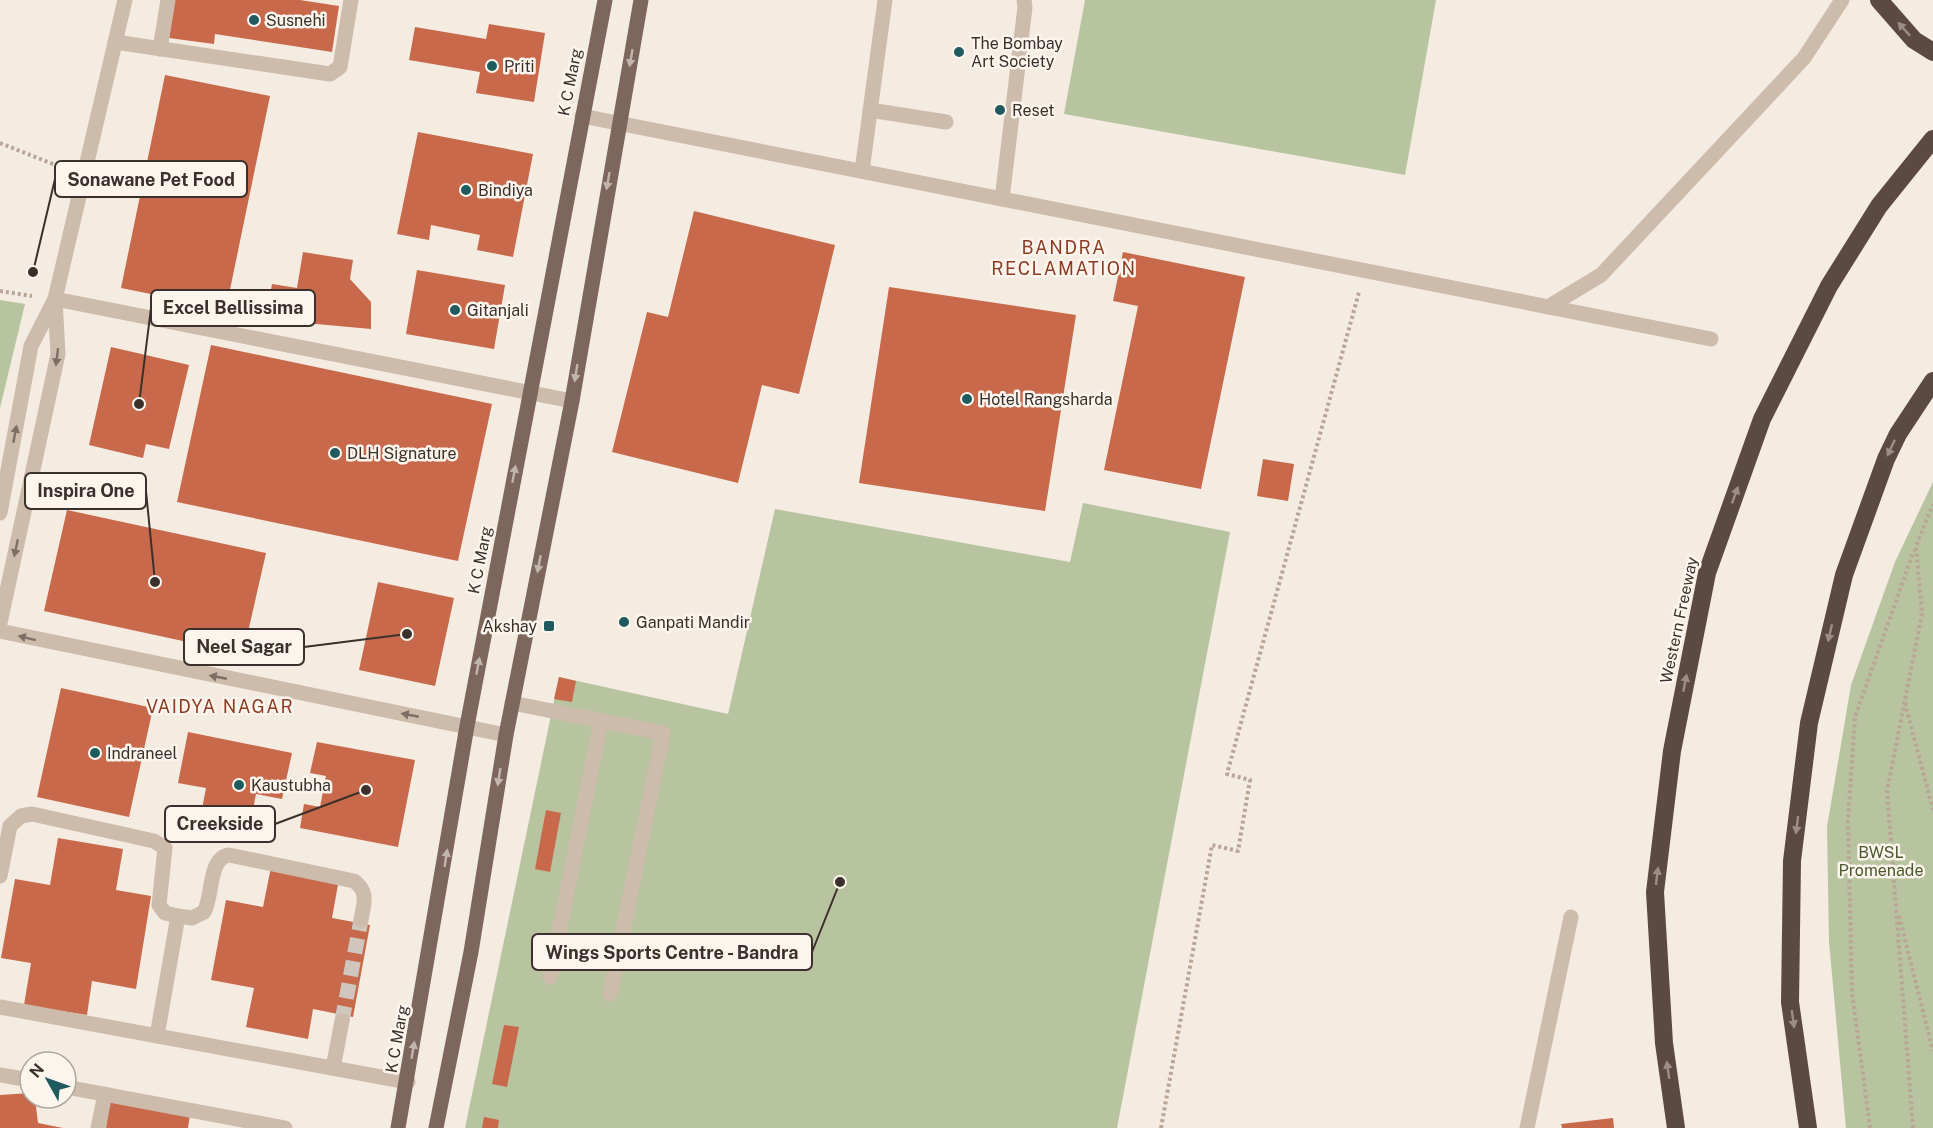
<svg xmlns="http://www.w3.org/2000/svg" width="1933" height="1128" font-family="'Public Sans',sans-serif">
<rect width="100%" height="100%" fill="#f4ebe1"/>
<g fill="#b8c4a0">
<path d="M1085 0H1436L1405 175 1064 114Z"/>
<path d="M0 300 25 304 0 408Z"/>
<path d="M1933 482V1128H1846L1829 941 1827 827 1851 685 1895 562Z"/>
<path d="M1083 503 1230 532 1117 1128H465L559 677 728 714 775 509 1070 562Z"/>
</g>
<g fill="#c8694b">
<path d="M175 0H300L339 6 332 52 215 34 214 44 169 38Z"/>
<path d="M489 24 545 33 534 102 476 93 480 72 409 60 415 27 486 39Z"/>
<path d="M165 75 270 96 226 309 121 288Z"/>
<path d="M418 132 533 154 513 257 477 250 480 235 431 225 429 240 397 234Z"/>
<path d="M694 211 835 245 799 394 762 385 738 483 612 452 647 312 668 317Z"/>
<path d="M303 252 353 260 350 279 371 302V329L294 322 295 314 267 312 272 284 297 288Z"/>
<path d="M1123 252 1245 277 1201 489 1104 470 1138 306 1113 301Z"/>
<path d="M417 270 505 285 494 349 406 334Z"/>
<path d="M889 287 1076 315 1045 511 859 483Z"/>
<path d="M211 345 492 404 458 561 177 502Z"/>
<path d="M111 347 189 365 169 449 146 444 143 458 89 445Z"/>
<path d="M1263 459 1294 464 1288 501 1257 496Z"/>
<path d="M67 510 266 553 243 654 44 611Z"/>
<path d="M378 582 454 598 435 686 359 670Z"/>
<path d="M559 677 576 681 572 702 554 699Z"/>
<path d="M61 688 153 708 129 817 37 797Z"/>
<path d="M188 732 292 753 282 799 256 794 247 840 198 830 206 788 178 783Z"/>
<path d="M317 742 415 760 398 847 300 828 304 804 320 807 326 776 310 773Z"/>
<path d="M546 810 561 813 550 872 535 869Z"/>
<path d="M58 838 123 849 116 890 151 896 136 989 92 981 87 1015 24 1005 31 963 1 958 15 879 50 885Z"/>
<path d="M271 867 339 879 332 918 370 925 353 1017 313 1009 308 1039 246 1027 254 988 211 980 226 900 263 907Z"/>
<path d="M504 1025 519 1027 507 1087 492 1084Z"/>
<path d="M30 1093V1098H35L38 1123 63 1128H0V1095Z"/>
<path d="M110 1102 190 1115 188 1128H106Z"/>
<path d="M484 1117 499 1120 498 1128H482Z"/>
<path d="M1613 1118 1614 1128H1562L1561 1124Z"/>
</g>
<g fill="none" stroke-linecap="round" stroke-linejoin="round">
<path stroke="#cfc6bd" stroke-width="15" stroke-dasharray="15 8" stroke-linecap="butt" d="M342 1021 361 920"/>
<g stroke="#b9a596" stroke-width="4" stroke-dasharray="3 3" stroke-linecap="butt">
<path d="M0 143 63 168"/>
<path d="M0 291 32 296"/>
<path d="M1905 703 1933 810"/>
<path d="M1899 916 1933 1051"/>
<path d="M1161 1128 1212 845 1238 851 1250 780 1227 774 1359 292"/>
<path d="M1870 1128 1852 993 1848 821 1855 717 1914 550"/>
<path d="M1913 1128 1887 791 1922 614 1916 546 1933 504"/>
</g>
<g stroke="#cdbbac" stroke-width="15">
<path d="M115 42 330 74 340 67 351 0"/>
<path d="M160 49 168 0"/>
<path d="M870 110 946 122"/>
<path d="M582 116 1711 339"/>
<path d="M862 171 885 0"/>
<path d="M1002 199 1025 7 1024 0"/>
<path d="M55 299 572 401"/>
<path d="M1548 307 1601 275 1804 58 1842 0"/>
<path d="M0 513 31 346 55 299 125 0"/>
<path d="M0 623 58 354 55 299"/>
<path d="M0 631 506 735"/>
<path d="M512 703 663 733 610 994"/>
<path d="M0 876 10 826 21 816 32 814 154 841 165 848 159 905 165 913 178 916 157 1036"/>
<path d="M178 916 192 918 204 912C213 897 208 858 229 855L354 881C369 892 364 903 361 920"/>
<path d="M550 977 601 721"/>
<path d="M0 1007 408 1082"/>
<path d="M333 1068 342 1021"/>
<path d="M0 1075 30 1080"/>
<path d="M66 1087 285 1128"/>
<path d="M98 1128 105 1094"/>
<path d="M1527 1128 1571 917"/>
</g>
<g stroke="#7d675c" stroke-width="15">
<path d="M398 1128 467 726 605 0"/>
<path d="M436 1128 471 952 506 735 572 401 641 0"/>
</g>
<g stroke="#5c4a42" stroke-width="18">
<path d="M1879 0 1914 40 1933 52"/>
<path d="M1676 1128 1664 1043 1655 892 1672 751 1707 573 1762 419 1829 286 1879 206 1933 139"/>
<path d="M1808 1128 1790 1002 1792 861 1809 723 1844 575 1886 459 1898 434 1933 381"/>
</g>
</g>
<defs><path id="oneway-solid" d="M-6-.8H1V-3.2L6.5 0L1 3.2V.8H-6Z" transform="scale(1.5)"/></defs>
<g fill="#9c8e87">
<use href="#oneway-solid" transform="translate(1904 29) rotate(-132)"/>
<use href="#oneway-solid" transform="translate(1891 448) rotate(115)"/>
<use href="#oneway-solid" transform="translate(1735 495) rotate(-70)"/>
<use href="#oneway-solid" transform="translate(1830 633) rotate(103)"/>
<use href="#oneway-solid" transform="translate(1685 683) rotate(-79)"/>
<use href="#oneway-solid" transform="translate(1797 825) rotate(97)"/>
<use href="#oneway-solid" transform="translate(1657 876) rotate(-83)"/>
<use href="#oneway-solid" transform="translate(1793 1019) rotate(82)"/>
<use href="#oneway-solid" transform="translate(1668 1070) rotate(-98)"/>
</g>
<g fill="#c2b5ac">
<use href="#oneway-solid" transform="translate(631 58) rotate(100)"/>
<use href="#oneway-solid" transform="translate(608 181) rotate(100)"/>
<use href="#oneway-solid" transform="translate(576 373) rotate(99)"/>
<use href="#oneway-solid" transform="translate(514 474) rotate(-79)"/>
<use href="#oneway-solid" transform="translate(539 564) rotate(101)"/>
<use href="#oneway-solid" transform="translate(478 666) rotate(-79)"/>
<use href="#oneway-solid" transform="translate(499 777) rotate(99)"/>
<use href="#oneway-solid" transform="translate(446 858) rotate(-81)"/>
<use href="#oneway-solid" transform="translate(413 1050) rotate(-80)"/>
</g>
<g fill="#7d6f65">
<use href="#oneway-solid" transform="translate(57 357) rotate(97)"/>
<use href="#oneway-solid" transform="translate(15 434) rotate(-79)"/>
<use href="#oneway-solid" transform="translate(16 548) rotate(102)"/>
<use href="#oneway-solid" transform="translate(27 638) rotate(-166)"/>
<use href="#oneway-solid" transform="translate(218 677) rotate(-169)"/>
<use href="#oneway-solid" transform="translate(410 715) rotate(-169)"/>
</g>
<g fill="#1f5a5e" stroke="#fbf5ee" stroke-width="2">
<circle cx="254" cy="20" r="6"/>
<circle cx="959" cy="52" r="6"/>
<circle cx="492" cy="66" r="6"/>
<circle cx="1000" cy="110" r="6"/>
<circle cx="466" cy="190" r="6"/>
<circle cx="455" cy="310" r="6"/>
<circle cx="967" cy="399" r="6"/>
<circle cx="335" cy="453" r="6"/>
<circle cx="624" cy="622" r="6"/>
<rect x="543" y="620" width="12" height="12" rx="3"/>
<circle cx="95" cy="753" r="6"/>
<circle cx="239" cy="785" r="6"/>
</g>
<g text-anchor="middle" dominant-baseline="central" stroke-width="5" stroke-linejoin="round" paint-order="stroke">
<g font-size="16" fill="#3b302b" stroke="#fbf5ee" text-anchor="start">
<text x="266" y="20">Susnehi</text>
<text x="971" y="43">The Bombay<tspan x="971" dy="18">Art Society</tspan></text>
<text x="504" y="66">Priti</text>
<text x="1012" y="110">Reset</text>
<text x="478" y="190">Bindiya</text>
<text x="467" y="310">Gitanjali</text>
<text x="979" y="399">Hotel Rangsharda</text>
<text x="347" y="453">DLH Signature</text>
<text x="636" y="622">Ganpati Mandir</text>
<text x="537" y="626" text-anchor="end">Akshay</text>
<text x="107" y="753">Indraneel</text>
<text x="251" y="785">Kaustubha</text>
</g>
<g font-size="16" fill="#3b302b" stroke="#fbf5ee">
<text transform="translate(570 82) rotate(-79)">K C Marg</text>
<text transform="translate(480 560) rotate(-79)">K C Marg</text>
<text transform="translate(1679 620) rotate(-78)">Western Freeway</text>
<text transform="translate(397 1039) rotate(-80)">K C Marg</text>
</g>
<g font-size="16" fill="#4a5a2e" stroke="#fbf5ee">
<text x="1881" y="852">BWSL<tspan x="1881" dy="18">Promenade</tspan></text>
</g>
<g font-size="18" letter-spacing="1.5" fill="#8c3b22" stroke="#fbf5ee">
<text x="1064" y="247">BANDRA<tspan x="1064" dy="21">RECLAMATION</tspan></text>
<text x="220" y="706">VAIDYA NAGAR</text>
</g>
</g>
<path fill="none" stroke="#3b302b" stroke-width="2" d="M33 272L55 179M139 404L151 308M155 582L146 491M407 634L304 647M366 790L275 824M840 882L812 952"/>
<g fill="#3b302b" stroke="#fbf5ee" stroke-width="2">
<circle cx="33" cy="272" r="6"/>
<circle cx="139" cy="404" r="6"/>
<circle cx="155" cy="582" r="6"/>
<circle cx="407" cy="634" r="6"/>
<circle cx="366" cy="790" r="6"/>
<circle cx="840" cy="882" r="6"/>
</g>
<g fill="#fbf5ee" stroke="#3b302b" stroke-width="2">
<rect x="55" y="161" width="192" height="36" rx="6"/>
<rect x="151" y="290" width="164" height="36" rx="6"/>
<rect x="25" y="473" width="121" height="36" rx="6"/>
<rect x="184" y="629" width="120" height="36" rx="6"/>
<rect x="165" y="806" width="110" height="36" rx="6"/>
<rect x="532" y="934" width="280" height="36" rx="6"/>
</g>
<g font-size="18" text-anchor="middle" font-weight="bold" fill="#3b302b">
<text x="151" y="186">Sonawane Pet Food</text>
<text x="233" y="314">Excel Bellissima</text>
<text x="86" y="497">Inspira One</text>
<text x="244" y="653">Neel Sagar</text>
<text x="220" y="830">Creekside</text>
<text x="672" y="959">Wings Sports Centre - Bandra</text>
</g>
<g transform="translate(48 1080) rotate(310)"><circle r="28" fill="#fbf5ee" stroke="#aea6a0" stroke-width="1.5"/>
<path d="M0-4.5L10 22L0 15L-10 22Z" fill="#1f5a5e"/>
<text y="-9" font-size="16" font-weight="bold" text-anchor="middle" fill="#3b302b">N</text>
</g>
</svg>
